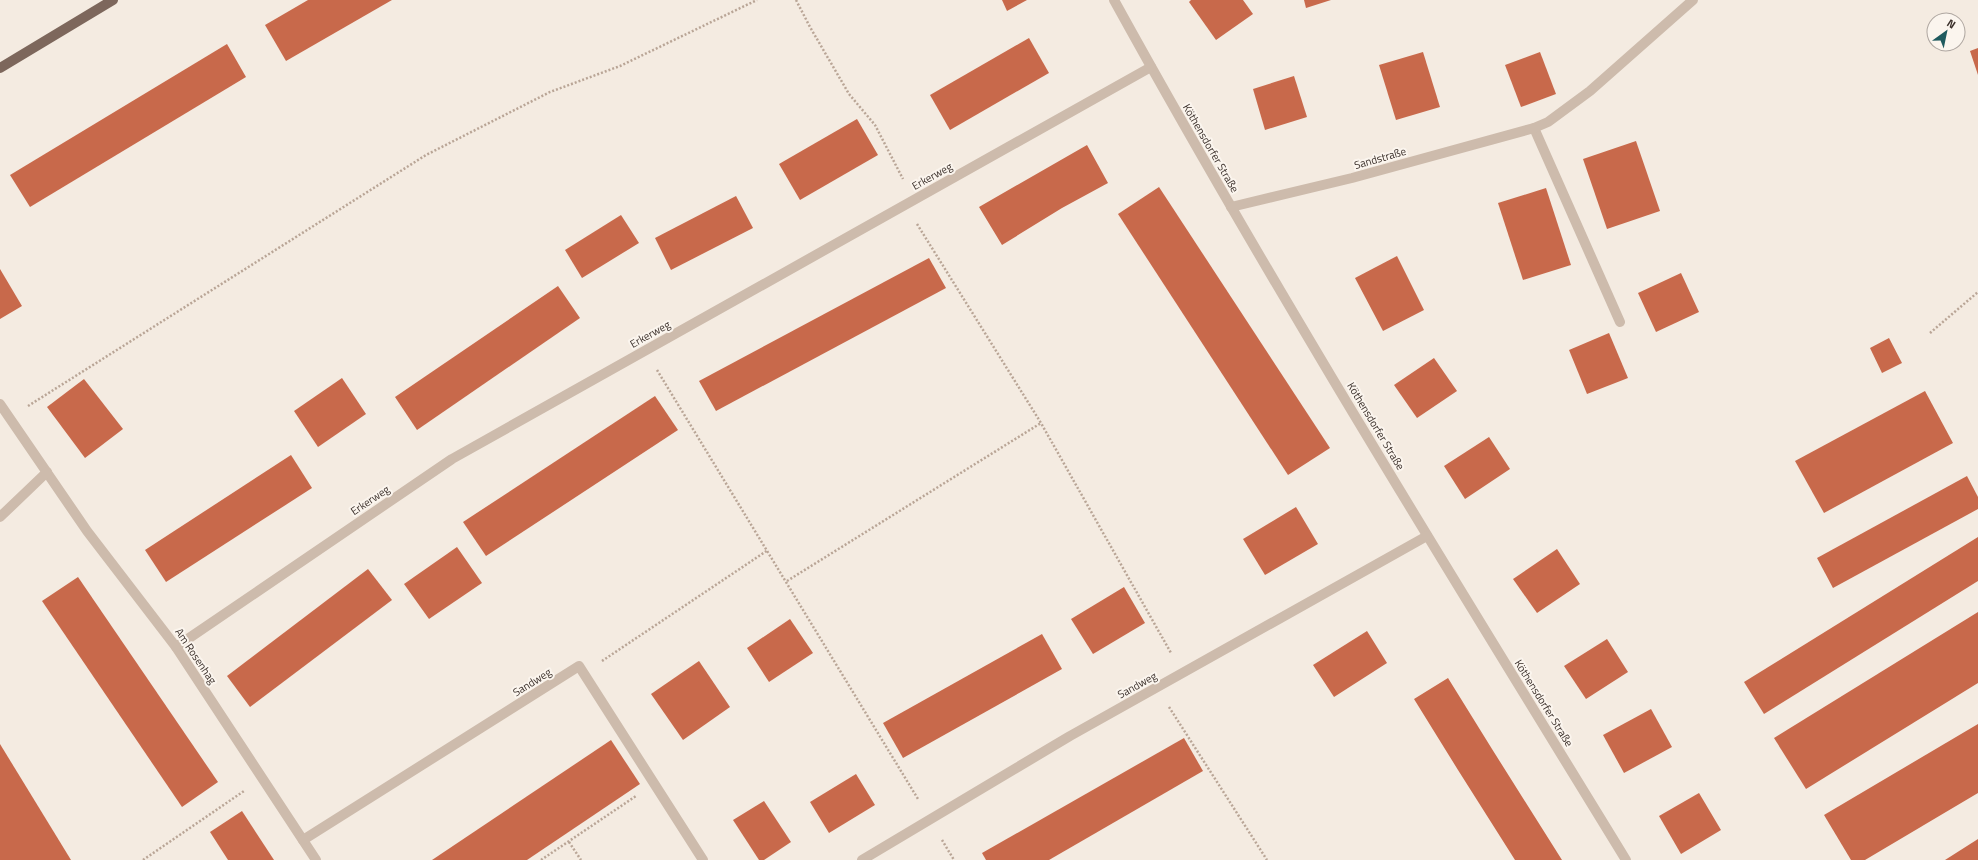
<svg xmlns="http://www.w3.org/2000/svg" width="1978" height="860" font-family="'Titillium Web',sans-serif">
<rect width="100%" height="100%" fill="#f4ebe1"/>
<g fill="#c8694b">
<path d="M308 0H392L286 61 265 25Z"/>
<path d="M1002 0H1027L1007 11Z"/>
<path d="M1191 0H1243L1253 14 1216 40 1189 2Z"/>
<path d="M1304 0H1331L1306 8Z"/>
<path d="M1029 38 1049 73 950 130 930 95Z"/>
<path d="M227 44 246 77 30 207 10 175Z"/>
<path d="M1978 48V75L1970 51Z"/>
<path d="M1423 52 1440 107 1396 120 1379 65Z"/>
<path d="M1540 52 1556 94 1521 107 1505 65Z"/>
<path d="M1294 76 1307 117 1265 130 1253 89Z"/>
<path d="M857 119 878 155 800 200 779 164Z"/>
<path d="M1636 141 1660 211 1607 229 1583 159Z"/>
<path d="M1087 145 1108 183 1062 208 1002 245 979 207Z"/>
<path d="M1159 187 1330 448 1288 475 1118 214Z"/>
<path d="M1546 188 1571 265 1523 280 1498 203Z"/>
<path d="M736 196 753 228 671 270 655 238Z"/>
<path d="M621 215 639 243 582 278 565 250Z"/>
<path d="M1397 256 1424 310 1383 331 1355 278Z"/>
<path d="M929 258 946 288 716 411 699 381Z"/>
<path d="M0 269 22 306 0 319Z"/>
<path d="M1681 273 1699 312 1656 332 1638 293Z"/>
<path d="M558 286 580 318 417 430 395 397Z"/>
<path d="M1609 333 1628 378 1587 394 1569 350Z"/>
<path d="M1889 338 1902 363 1882 373 1870 348Z"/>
<path d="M1434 358 1457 391 1417 418 1394 385Z"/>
<path d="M342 378 366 414 318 447 294 411Z"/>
<path d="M84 379 123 429 85 458 47 407Z"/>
<path d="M1925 391 1953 443 1824 513 1795 461Z"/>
<path d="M655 396 678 430 486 556 463 522Z"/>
<path d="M1489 437 1510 469 1465 499 1444 466Z"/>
<path d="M291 455 312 488 166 582 145 550Z"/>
<path d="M1967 476 1978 497V509L1833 588 1817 558Z"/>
<path d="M1296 507 1318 544 1265 575 1243 539Z"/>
<path d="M1978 537V581L1764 714 1744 682Z"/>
<path d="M457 547 482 583 429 619 404 584Z"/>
<path d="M1557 549 1580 584 1537 613 1513 579Z"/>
<path d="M368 569 392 600 250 707 227 676Z"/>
<path d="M78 577 218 782 182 807 42 601Z"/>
<path d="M1124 587 1145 623 1093 654 1071 619Z"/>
<path d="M1978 612V683L1806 789 1774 738Z"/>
<path d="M790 619 813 653 769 682 747 648Z"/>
<path d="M1367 631 1387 663 1334 697 1313 665Z"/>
<path d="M1042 634 1062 669 903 758 883 723Z"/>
<path d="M1607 639 1628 672 1586 699 1564 666Z"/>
<path d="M699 661 730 707 683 740 651 694Z"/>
<path d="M1448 678 1492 749 1562 860H1515L1458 770 1414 699Z"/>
<path d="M1651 709 1672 747 1624 773 1603 735Z"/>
<path d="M1978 724V793L1865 860H1851L1824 815Z"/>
<path d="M1184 738 1203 771 1049 860H986L982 853Z"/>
<path d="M611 740 640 784 527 860H432Z"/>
<path d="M0 744 71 860H0Z"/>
<path d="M856 774 875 805 829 833 810 802Z"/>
<path d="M1699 793 1721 830 1681 854 1659 816Z"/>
<path d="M764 801 791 842 764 860H759L733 820Z"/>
<path d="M242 811 274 860H228L210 832Z"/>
<path d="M1978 839V860H1945Z"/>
</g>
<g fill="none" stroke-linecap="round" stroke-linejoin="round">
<g stroke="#b9a596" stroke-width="2.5" stroke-dasharray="2 2" stroke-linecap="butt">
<path d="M796 0 810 27 849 94 875 125 903 179"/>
<path d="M917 224 1041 423 1171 653"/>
<path d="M1930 333 1978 292"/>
<path d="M657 370 918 799"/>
<path d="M28 406 426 155 550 92 620 66 757 0"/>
<path d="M787 581 1041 423"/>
<path d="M602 661 768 550"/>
<path d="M1169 707 1267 860"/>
<path d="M942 840 954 860"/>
<path d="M569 842 581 860"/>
<path d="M143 860 244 791"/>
<path d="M541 860 636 796"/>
</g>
<g stroke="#cdbbac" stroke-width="10">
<path d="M1114 0C1275 292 1452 576 1626 860"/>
<path d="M1534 128 1620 322"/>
<path d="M1231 207 1352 178 1534 128 1548 122 1590 91 1693 0"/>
<path d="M0 404 87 531 176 647 316 860"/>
<path d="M0 517 47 472"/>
<path d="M176 647 452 459 1151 67"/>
<path d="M303 840 579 666 703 860"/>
<path d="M862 860 1070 736 1427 536"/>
</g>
<path stroke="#7d675c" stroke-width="10" d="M0 68 113 0"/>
</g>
<g text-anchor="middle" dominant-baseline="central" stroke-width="4" stroke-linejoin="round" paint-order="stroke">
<g font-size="11" fill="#3b302b" stroke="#fbf5ee">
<text transform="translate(1211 148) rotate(60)">Köthensdorfer Straße</text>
<text transform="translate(1380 158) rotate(-16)">Sandstraße</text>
<text transform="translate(932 176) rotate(-29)">Erkerweg</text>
<text transform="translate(650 334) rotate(-29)">Erkerweg</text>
<text transform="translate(1376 426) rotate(59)">Köthensdorfer Straße</text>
<text transform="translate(370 500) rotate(-34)">Erkerweg</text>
<text transform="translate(196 656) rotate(56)">Am Rosenhag</text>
<text transform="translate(532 682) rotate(-32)">Sandweg</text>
<text transform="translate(1137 685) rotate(-29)">Sandweg</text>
<text transform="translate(1544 703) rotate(58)">Köthensdorfer Straße</text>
</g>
</g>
<g transform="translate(1946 32) rotate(33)"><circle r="19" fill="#fbf5ee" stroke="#aea6a0"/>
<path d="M0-3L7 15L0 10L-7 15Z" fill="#1f5a5e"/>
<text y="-6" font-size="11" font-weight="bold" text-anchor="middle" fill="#3b302b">N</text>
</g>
</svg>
